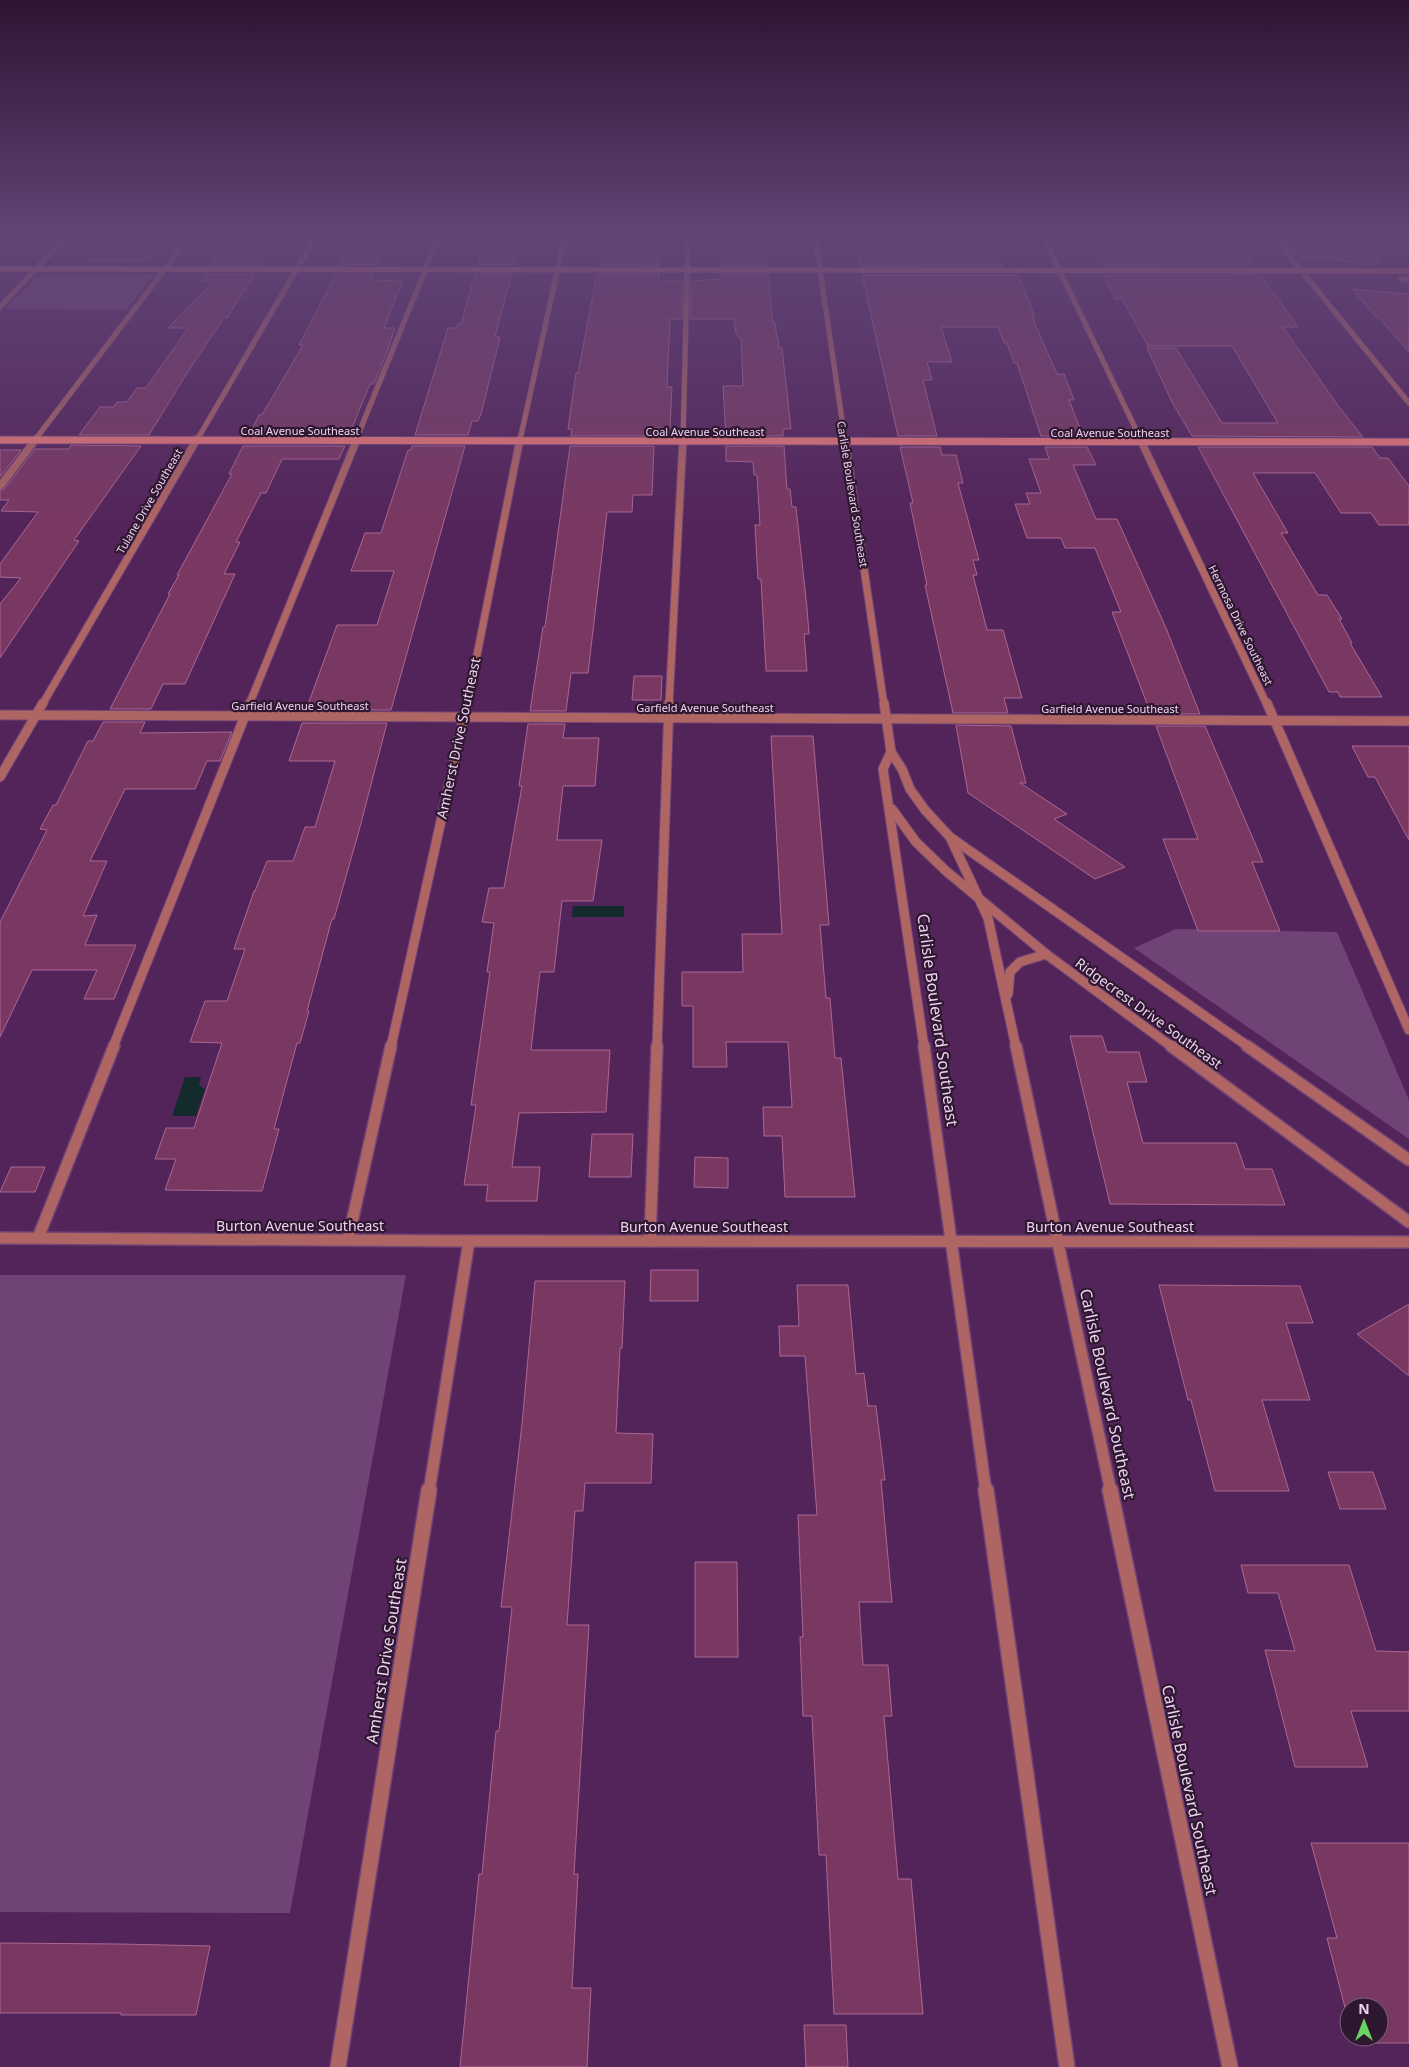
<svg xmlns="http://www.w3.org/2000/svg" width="1409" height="2067" font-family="'Noto Sans',sans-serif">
<rect width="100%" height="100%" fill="#53245a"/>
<g fill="#6f4375">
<path d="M47 274H154L126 310 5 309 35 278Z"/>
<path d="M1176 929 1337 932 1409 1100V1139L1134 948Z"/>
<path d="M0 1275H406L290 1913 0 1912Z"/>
</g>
<g fill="#132b2d">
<path d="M573 906H624V917H572Z"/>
<path d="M185 1077H201L199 1085 205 1089 196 1116H172Z"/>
</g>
<g fill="#793862" stroke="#ac6792">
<path d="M111 236H168L147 261H88Z"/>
<path d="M232 236H280L261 265H212Z"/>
<path d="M495 236H521L514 265H478L485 240H493Z"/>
<path d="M612 236H642V239H649V245H660L659 266 599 265 604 239 612 238Z"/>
<path d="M855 236H890L897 257H948L945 246H979L1005 266H860Z"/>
<path d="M1278 236H1390L1375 265 1294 255Z"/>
<path d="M360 238H389L377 265H340L355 240Z"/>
<path d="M1088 238H1131L1138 250H1199L1190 238H1232L1254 266H1100L1094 255H1098Z"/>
<path d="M721 250H758V255H766L767 266H721Z"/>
<path d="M206 274H255L227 318H224L187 373 149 435H79L100 407H114L117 402H127L137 388H146L188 328H168L214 281H201Z"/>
<path d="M336 274H373L370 280 403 281 384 328H395L388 349 374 384H370L349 435H249L259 415H262L303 345H299Z"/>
<path d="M475 274H512L495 336H499L498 338H500L481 414 478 421H472L468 435H415L448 328H456L458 324H461Z"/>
<path d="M597 274H659V281H683L682 319H670L667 387H672L670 428H654V436H571L572 429H568L576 373H578Z"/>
<path d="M721 274H768L773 323H775L777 338H778L779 348H782L791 429H783V436H726L723 386H743L741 338H738L737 333H736L734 319H690L691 281 721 279Z"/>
<path d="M862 275H1016L1019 277 1035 317H1032L1057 374H1064L1074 400H1069L1083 436H1041L1017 363H1014L1007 343H1004L998 327H941L952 362H927L932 380H923L937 436H898Z"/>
<path d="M1104 275H1261L1298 327H1283L1339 407 1363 437 1192 436 1172 402 1147 348H1176L1222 423H1278L1232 346H1148L1122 299H1115Z"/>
<path d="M1352 289 1409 294V352L1378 317H1376Z"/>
<path d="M71 445 141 446 74 540 79 541 0 658V604L21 578 0 577V564L38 512 1 511 9 500H0V491L4 489 35 449H69Z"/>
<path d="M243 446H345L339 459H282L266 493H261L236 542H240L224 574H235L185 684H163L151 709H110L170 594H168L179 575H177L232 474H229Z"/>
<path d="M412 446H465L391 710H306L337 625H377L394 571H351L365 533H381L408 450H411Z"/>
<path d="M570 446H654L652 495H633L632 512H607L588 673H571L566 711H530L543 627H545Z"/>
<path d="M726 446H784L787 489H790L792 507H796L807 608 809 634H804L807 671H766L761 579H758L755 525H760L757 475H754L753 462 726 461Z"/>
<path d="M900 447H940L942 455H956L963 483H958L979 560H973L977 575H973L987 630H1003L1022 698H1004L1008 713H953L925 585H927L910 503H913Z"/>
<path d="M1045 447H1087L1096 465H1073L1096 519H1117L1166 628 1200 714H1151L1112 612H1121L1095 548H1065L1061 538H1027L1015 504H1030L1026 493H1041L1029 459H1049Z"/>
<path d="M1198 447H1372L1380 458H1388L1409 486V525H1379L1371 513H1341L1315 473H1253L1288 533H1281L1318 595H1327L1342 619H1339L1352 643H1350L1382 697H1340L1338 692H1329Z"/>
<path d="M0 450H21L0 477Z"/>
<path d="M634 676H662L661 700H632Z"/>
<path d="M103 722H145L140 733 232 732 220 761H207L195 789H125L90 861H107L83 916 97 915 85 945H136L114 999H84L97 970H32L0 1037V922L47 830 40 829 53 805H56L88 741H93Z"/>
<path d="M302 723H387L360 827 334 919H332L307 1011H309L300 1043H297L274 1129H279L262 1191 165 1190 176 1159H155L166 1128H194L222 1043 190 1042 205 1001H227L245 949H234L254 891H255L267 861H293L305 827H315L335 761H289Z"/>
<path d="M528 724H565L563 738H599L595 786H563L557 840H602L593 901H562L554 972H540L531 1050H610L606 1112 519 1113 512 1167H540L537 1201H486L488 1185H464L476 1105H471L490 972H487L494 923 482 922 489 888H504L522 786H519Z"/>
<path d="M956 725 1011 726 1026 783H1020L1067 814 1054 819 1125 867 1095 879 968 793Z"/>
<path d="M1156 726H1205L1263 862H1252L1280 931H1198L1163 839H1198Z"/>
<path d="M771 736H813L829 925H820L826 998H830L835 1058H841L855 1197H785L782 1136H764L763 1107H792L788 1042H726L727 1067H693V1006H682V972H743L742 934H782Z"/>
<path d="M1352 746H1409V840L1375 777H1368Z"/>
<path d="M1070 1036H1102L1107 1052H1139L1147 1082H1127L1143 1143H1236L1245 1169H1272L1285 1205 1110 1204Z"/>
<path d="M592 1134H633L631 1177H589Z"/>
<path d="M695 1157 728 1158V1188L694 1187Z"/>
<path d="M11 1167H45L35 1192H0Z"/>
<path d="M651 1270H698V1301H650Z"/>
<path d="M535 1281H625L622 1348H620L616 1433 653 1434 651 1483H585L583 1511H575L567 1625H589L574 1874H578L572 1988H591L587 2067H460L479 1874H482L496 1731H499L512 1607H501L522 1424Z"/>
<path d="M797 1285H848L856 1374 864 1373 868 1406H876L885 1480H881L892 1602H859L863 1665H888L892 1716H884L898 1879H911L923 2014H834L826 1855H819L812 1716H803L800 1637H803L798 1515H817L805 1356H780L779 1326H799Z"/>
<path d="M1159 1285 1300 1286 1313 1323H1286L1310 1400H1262L1289 1491H1215L1191 1400H1188Z"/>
<path d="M1409 1304V1376L1357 1334Z"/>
<path d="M1328 1472H1373L1386 1509H1340Z"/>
<path d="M695 1562H737L738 1657H695Z"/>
<path d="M1241 1565H1349L1376 1651 1409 1652V1711H1351L1368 1767H1295L1265 1650 1295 1651 1278 1593H1248Z"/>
<path d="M1311 1843H1409V2043H1354L1353 2037H1379V2007H1349V2023L1327 1938H1337Z"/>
<path d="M0 1943 119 1944 210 1946 196 2015H121V2013H0Z"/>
<path d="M804 2025H846L848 2067H806Z"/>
</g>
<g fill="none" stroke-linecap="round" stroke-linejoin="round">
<defs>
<g id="service-far3">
<path d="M35 440 190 236"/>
<path d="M356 440 439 236"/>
<path d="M683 440 688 236"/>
</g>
<g id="service-far2">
<path d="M0 486 36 439"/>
<path d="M249 705 357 439"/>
<path d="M669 705 683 439"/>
</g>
<g id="service-far1">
<path d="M113 1047 250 703"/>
<path d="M657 1047 669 703"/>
</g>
<g id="service">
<path d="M38 1238 114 1046"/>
<path d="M650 1241 657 1046"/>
</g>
<g id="minor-far4">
<path d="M1043 236 1141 440"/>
<path d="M1273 236 1409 403"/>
<path d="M1401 279 1409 280"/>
<path d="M0 307 67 236"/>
<path d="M197 440 316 236"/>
<path d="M520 440 565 236"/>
</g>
<g id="minor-far3">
<path d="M1140 439 1267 705"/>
<path d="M42 705 197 439"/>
<path d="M467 705 520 439"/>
</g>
<g id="minor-far2">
<path d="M1267 703 1409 1030"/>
<path d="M0 715 1409 721"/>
<path d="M0 777 43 703"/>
<path d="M391 1047 467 703"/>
</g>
<g id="minor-far1">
<path d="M0 1238 469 1241 1409 1242"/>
<path d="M348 1240 391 1046"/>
<path d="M429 1492 469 1241"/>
</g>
<path id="minor" d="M338 2067 429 1490"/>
<path id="tertiary-far4" d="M815 236 845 440"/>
<path id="tertiary-far3" d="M845 439 884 705"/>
<g id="tertiary-far2">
<path d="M884 703 891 752 902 769 910 789 925 810 950 837 988 918 1016 1047"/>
<path d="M891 752 883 769 924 1047"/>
<path d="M892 809 916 842 946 871 1046 954 1172 1047"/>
<path d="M950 837 1249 1047"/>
<path d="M1008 994 1010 972 1020 962 1046 954"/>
</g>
<g id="tertiary-far1">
<path d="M924 1046 986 1492"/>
<path d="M1016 1046 1111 1492"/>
<path d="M1171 1046 1409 1222"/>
<path d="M1247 1046 1409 1160"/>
</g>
<g id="tertiary">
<path d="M986 1490 1067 2067"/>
<path d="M1110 1490 1230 2067"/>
</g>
<g id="secondary-far1">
<path d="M0 269 1409 271"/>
<path d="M0 440H157"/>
</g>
<path id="secondary" d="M0 440 1409 442"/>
</defs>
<use href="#service-far3" stroke="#6f4375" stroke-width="6"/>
<use href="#service-far2" stroke="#6f4375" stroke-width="9"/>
<use href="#service-far1" stroke="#6f4375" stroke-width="11"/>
<use href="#service" stroke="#6f4375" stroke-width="14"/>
<use href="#minor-far4" stroke="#6f4375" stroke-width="6"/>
<use href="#minor-far3" stroke="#6f4375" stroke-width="9"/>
<use href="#minor-far2" stroke="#6f4375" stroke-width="11"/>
<use href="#minor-far1" stroke="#6f4375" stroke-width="14"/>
<use href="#minor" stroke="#6f4375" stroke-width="18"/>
<use href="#tertiary-far4" stroke="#6f4375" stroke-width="6"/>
<use href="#tertiary-far3" stroke="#6f4375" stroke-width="9"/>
<use href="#tertiary-far2" stroke="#6f4375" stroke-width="11"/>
<use href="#tertiary-far1" stroke="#6f4375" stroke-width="14"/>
<use href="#tertiary" stroke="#6f4375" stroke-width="18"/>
<use href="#secondary-far1" stroke="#6f4375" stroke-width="6"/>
<use href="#secondary" stroke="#6f4375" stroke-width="9"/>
<use href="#service-far3" stroke="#ae6563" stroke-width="5"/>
<use href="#service-far2" stroke="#ae6563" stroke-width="7"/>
<use href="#service-far1" stroke="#ae6563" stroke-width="9"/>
<use href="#service" stroke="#ae6563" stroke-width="11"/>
<use href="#minor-far4" stroke="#ae6563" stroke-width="5"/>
<use href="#minor-far3" stroke="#ae6563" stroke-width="7"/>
<use href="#minor-far2" stroke="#ae6563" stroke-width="9"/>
<use href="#minor-far1" stroke="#ae6563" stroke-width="11"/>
<use href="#minor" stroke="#ae6563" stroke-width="15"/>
<use href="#tertiary-far4" stroke="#ae6563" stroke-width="5"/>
<use href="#tertiary-far3" stroke="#ae6563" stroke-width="7"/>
<use href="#tertiary-far2" stroke="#ae6563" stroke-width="9"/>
<use href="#tertiary-far1" stroke="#ae6563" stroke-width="11"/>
<use href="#tertiary" stroke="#ae6563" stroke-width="15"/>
<use href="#secondary-far1" stroke="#ee7a78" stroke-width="5"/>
<use href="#secondary" stroke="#ee7a78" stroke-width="7"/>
</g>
<linearGradient id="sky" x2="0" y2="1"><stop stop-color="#2e1432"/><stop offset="0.45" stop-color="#604576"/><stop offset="1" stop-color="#604576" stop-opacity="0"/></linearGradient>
<rect width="1409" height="525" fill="url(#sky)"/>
<g text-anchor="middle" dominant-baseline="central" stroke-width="4.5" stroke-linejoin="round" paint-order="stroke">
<g font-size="11" fill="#efd2f2" stroke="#2e1830">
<text x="300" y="430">Coal Avenue Southeast</text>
<text x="705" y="431">Coal Avenue Southeast</text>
<text x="1110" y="432">Coal Avenue Southeast</text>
<text transform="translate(853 494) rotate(81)">Carlisle Boulevard Southeast</text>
<text transform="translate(149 501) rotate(-60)">Tulane Drive Southeast</text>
<text transform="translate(1241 625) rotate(64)">Hermosa Drive Southeast</text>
<text x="300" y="705">Garfield Avenue Southeast</text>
<text x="705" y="707">Garfield Avenue Southeast</text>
<text x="1110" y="708">Garfield Avenue Southeast</text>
</g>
<g font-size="14" fill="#efd2f2" stroke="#2e1830">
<text transform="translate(458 738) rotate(-78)">Amherst Drive Southeast</text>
<text transform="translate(1149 1013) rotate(36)">Ridgecrest Drive Southeast</text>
<text x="300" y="1225">Burton Avenue Southeast</text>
<text x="704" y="1226">Burton Avenue Southeast</text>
<text x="1110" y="1226">Burton Avenue Southeast</text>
</g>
<g font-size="16" fill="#efd2f2" stroke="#2e1830">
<text transform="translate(938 1020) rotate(82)">Carlisle Boulevard Southeast</text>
<text transform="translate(1108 1394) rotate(78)">Carlisle Boulevard Southeast</text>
<text transform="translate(386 1651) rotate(-81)">Amherst Drive Southeast</text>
<text transform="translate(1190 1790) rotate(78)">Carlisle Boulevard Southeast</text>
</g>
</g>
<g transform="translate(1364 2022)"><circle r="24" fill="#2e1830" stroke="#7b627e"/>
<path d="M0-4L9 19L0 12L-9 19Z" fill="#6ad364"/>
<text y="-8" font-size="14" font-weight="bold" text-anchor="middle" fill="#efd2f2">N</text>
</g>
</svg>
